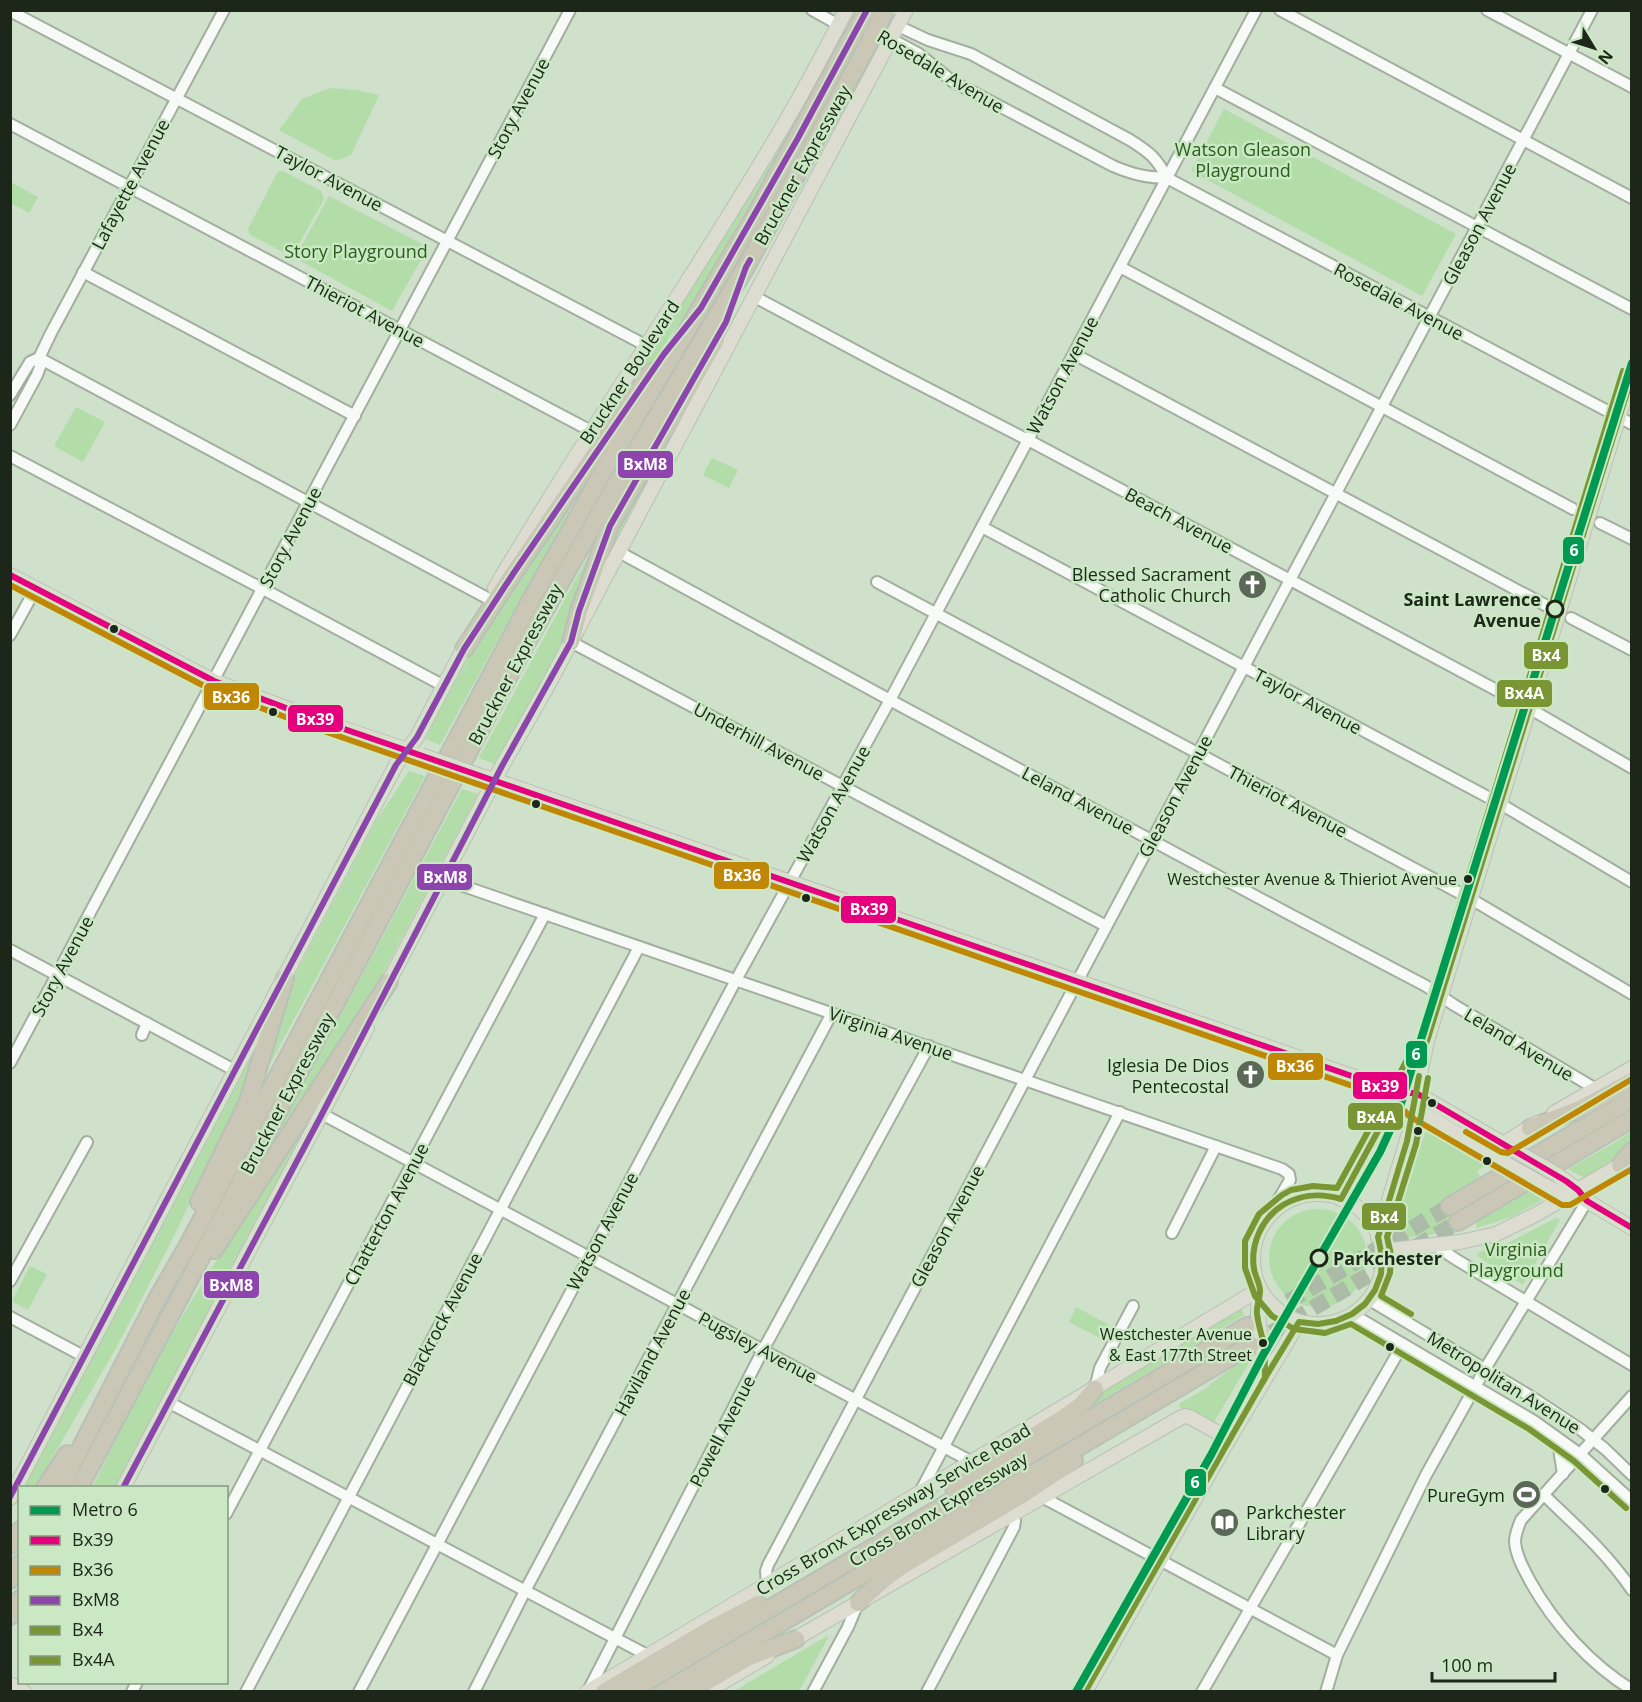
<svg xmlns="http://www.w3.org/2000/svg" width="1642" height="1702" font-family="'Open Sans',sans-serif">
<rect width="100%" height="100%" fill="#cfe0cb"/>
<g fill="#b2dca8">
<path d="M330 88 355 90 379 95 351 155 336 161 279 130 302 99Z"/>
<path d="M1224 109 1456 234 1422 296 1191 171Z"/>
<path d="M798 110 801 111 699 294 537 532 534 531Z"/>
<path d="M280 171H283L321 191 324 199 295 251 289 255 250 235 248 229 277 173Z"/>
<path d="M10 182 38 197 29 213 11 203Z"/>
<path d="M329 196 428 247 392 311 295 258Z"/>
<path d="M743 301 745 304 603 572 599 569 617 518Z"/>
<path d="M76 407 105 422 83 462 54 446Z"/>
<path d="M712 458 738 470 729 488 703 475Z"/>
<path d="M570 502 572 505 567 515 440 745 426 739 435 719 497 606Z"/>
<path d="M593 547 595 549C579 594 564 642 542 685 528 713 511 738 494 764L479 758Z"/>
<path d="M409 771 425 776 263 1077 261 1076 294 977 376 821Z"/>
<path d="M462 789 478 794 373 993 284 1133 279 1130Z"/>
<path d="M258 1044 240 1104 215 1150 171 1242 116 1348 35 1487 23 1488 237 1081Z"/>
<path d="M331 1084 115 1487 92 1488C122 1428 151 1368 186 1310 232 1234 282 1159 331 1084Z"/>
<path d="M1426 1129 1486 1165 1477 1171 1480 1177 1445 1198 1463 1230 1399 1239 1398 1217Z"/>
<path d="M1631 1132V1142C1617 1157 1602 1168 1584 1178L1568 1169 1614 1143Z"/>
<path d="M1529 1190 1542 1200 1514 1216 1476 1228 1477 1222Z"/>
<circle cx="1318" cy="1258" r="49"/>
<path d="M1556 1218 1560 1220 1523 1285 1477 1256 1479 1252 1500 1247Z"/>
<path d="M30 1266 47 1274 28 1310 12 1301Z"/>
<path d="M1076 1307 1109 1325 1102 1339 1069 1322Z"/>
<path d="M1242 1307 1244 1315 1071 1419 1108 1386Z"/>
<path d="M1252 1352 1253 1356 1214 1422 1191 1409 1181 1408 1179 1404 1203 1390Z"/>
<path d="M827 1636 828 1638 799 1691H734Z"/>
</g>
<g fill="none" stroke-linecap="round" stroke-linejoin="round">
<path stroke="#abbba8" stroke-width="10" stroke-dasharray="10 5" stroke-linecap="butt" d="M1573 509 1600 523"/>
<g stroke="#abbba8" stroke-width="16" stroke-dasharray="16 8" stroke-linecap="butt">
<path d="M1247 1326 1450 1206"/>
<path d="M1251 1345 1458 1222"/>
</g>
<defs>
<g id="minor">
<path d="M812 10 839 25"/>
<path d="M1280 10 1632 198"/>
<path d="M1487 10 1632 87"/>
<path d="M10 11 647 346"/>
<path d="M898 26 928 40 971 54 1130 140C1149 152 1156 157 1167 178"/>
<path d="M891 39 919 54 952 81 1113 166C1132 174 1147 178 1167 178L1632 424"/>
<path d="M1215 88 1632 309"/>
<path d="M10 124 591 431"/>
<path d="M1120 267 1573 509"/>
<path d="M83 272 355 416"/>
<path d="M755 297 886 367 1028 440 1515 700 1632 768"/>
<path d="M1074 354 1547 606"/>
<path d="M39 358 489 599"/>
<path d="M10 395 30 362 39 358"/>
<path d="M10 425 37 375 40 367 39 358 51 333 224 10"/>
<path d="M10 456 263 589 444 686"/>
<path d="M1600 523 1632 539"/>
<path d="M982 527 1499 803 1632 882"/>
<path d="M619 552 901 706 1291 915 1426 986 1454 1005 1596 1089"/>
<path d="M877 582 1471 899 1632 994"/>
<path d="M1571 618 1632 650"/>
<path d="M10 635 36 588"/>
<path d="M571 642 1106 926"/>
<path d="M443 879 1282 1169 1289 1174 1290 1180 1267 1219"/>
<path d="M10 950 236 1071"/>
<path d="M142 1035 147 1023"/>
<path d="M10 1063 570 10"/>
<path d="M322 1114 972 1462"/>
<path d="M1172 1233 1216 1146"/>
<path d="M1434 1245 1457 1260 1632 1365"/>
<path d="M10 1281 87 1142"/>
<path d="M1368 1299 1530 1396 1580 1429 1605 1449 1632 1475"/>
<path d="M1352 1314 1534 1421 1580 1454 1632 1501"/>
<path d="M10 1317 85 1357"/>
<path d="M1095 1389 1100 1368 1133 1306"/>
<path d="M1632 1396 1521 1520C1518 1527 1515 1534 1515 1542 1516 1556 1524 1569 1530 1581 1554 1624 1590 1664 1632 1690"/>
<path d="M168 1402 647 1655"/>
<path d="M1560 1441 1559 1449 1563 1474"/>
<path d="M920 1492 1120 1112"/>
<path d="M1544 1495C1575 1525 1608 1554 1632 1590"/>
<path d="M1042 1497 1337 1655"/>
<path d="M226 1514 545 914"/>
<path d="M767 1585 766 1571 768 1565 1592 10"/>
<path d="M588 1691 763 1350 929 1046"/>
<path d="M132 1692 137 1682"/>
<path d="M246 1692 639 947"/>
<path d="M359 1692 736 980 890 700 1256 10"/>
<path d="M474 1692 525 1591 832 1013"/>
<path d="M813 1692 848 1627 858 1603"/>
<path d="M927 1692 1014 1527 1015 1521 1012 1514"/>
<path d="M1202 1692 1403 1344"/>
<path d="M1326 1692 1337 1655 1426 1475 1485 1369 1587 1201"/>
</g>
<g id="major">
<path d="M10 575 214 681 318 720 413 752"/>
<path d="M495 588C585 435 686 290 776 138 801 96 824 53 846 10"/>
<path d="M486 777 1401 1093H1416L1521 1154"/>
<path d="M385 989 502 766 547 687 906 10"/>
<path d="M1358 1078 1373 1102 1377 1132"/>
<path d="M1409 1104 1414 1108 1503 1161"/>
<path d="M1554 1113 1632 1068"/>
<path d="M1495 1157 1509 1140 1537 1123"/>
<path d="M1556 1174 1574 1187 1587 1201 1632 1228"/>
<path d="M1540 1183 1570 1199"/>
<circle cx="1318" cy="1259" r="65"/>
<path d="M1341 1199C1366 1152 1394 1107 1418 1059"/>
<path d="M1378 1237 1412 1123 1418 1083 1427 1041 1632 374"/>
<path d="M1382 1251 1460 1242 1496 1234 1535 1215 1629 1160"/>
<path d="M1260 1290C1253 1321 1266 1345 1265 1376"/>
<path d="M123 1488 367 1028"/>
<path d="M10 1498 396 765 417 737 468 640"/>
<path d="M788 1643 1180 1418 1185 1416 1190 1417 1229 1439"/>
<path d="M10 1684 24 1692"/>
<path d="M587 1692 1260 1289"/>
<path d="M706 1692 767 1656"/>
<path d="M1085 1692 1229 1439 1299 1322"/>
</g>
<g id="highway">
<path d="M571 642 579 611 610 526 716 340"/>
<path d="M464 649 513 574 651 372"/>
<path d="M1530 1128 1580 1109 1632 1081"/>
<path d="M1620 1165 1632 1151"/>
<path d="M199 1202 248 1102 285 978"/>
<path d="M1450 1206 1632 1099"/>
<path d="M1458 1222 1632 1119"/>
<path d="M214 1250 389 982"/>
<path d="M45 1488 67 1454"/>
<path d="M60 1488 157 1299 187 1247 532 598 599 479 754 217 841 57"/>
<path d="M79 1488 524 647 614 488 746 267 857 65"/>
<path d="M954 1488 1003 1455 1066 1416 1081 1405 1095 1389"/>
<path d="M10 1545 20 1530"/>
<path d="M10 1580 20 1563"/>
<path d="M858 1603 883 1580 902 1566 1022 1495 1074 1460"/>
<path d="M10 1616 20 1599"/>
<path d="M604 1692 714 1627 758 1604"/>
<path d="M629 1692 1247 1326"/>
<path d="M664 1692 1251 1345"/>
<path d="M689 1692 747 1658 796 1639"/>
</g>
</defs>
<use href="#minor" stroke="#a2af9f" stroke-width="14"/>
<use href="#major" stroke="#b8c1b7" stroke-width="16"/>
<use href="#highway" stroke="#b8c1b7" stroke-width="20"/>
<use href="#minor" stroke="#f8faf7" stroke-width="10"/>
<use href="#major" stroke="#dddcd0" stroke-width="14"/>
<use href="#highway" stroke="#cbc7b6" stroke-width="16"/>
<defs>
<path id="rail" d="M1081 1692 1134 1600"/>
</defs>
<use href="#rail" stroke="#b2b6b2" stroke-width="4.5"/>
<use href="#rail" stroke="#cae8c3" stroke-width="2" stroke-dasharray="7" stroke-linecap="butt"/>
<defs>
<g id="major-bridge">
<path d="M421 755 481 776"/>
<path d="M1521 1154 1556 1174"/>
<path d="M1505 1163 1540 1183"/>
</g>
<g id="highway-bridge">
<path d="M841 57 867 10"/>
<path d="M857 65 886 10"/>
</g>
</defs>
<use href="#major-bridge" stroke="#b8c1b7" stroke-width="16" stroke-linecap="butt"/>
<use href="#highway-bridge" stroke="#b8c1b7" stroke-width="20" stroke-linecap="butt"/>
<use href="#major-bridge" stroke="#dddcd0" stroke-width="14"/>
<use href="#highway-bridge" stroke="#cbc7b6" stroke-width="16"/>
<defs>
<path id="bus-1" d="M10 575 214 681 318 720 1401 1093H1416L1566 1181 1578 1190 1587 1201 1632 1228"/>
<g id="bus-2">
<path d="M10 585 210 689 315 728 1396 1101 1409 1116 1562 1205H1570L1632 1169"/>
<path d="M1466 1132 1501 1152 1508 1153 1632 1079"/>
</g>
<g id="bus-3">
<path d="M123 1488 322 1114 502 766 571 642 579 611 610 526 726 322 746 267 750 260"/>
<path d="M10 1497 396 765 417 737 464 649 513 574 664 354 701 308 798 138 867 10"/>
</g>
<g id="bus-4">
<path d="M1262 1383 1299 1322 1318 1324 1336 1321 1352 1314 1365 1304 1375 1290 1381 1274 1382 1256 1378 1237 1407 1141 1419 1076"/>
<path d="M1085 1692 1265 1378C1265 1366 1265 1353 1263 1341 1261 1332 1258 1323 1257 1314 1256 1306 1260 1299 1260 1291 1260 1283 1255 1276 1254 1269 1250 1244 1262 1218 1283 1205 1302 1194 1320 1193 1341 1199L1427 1041 1632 376"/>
</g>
<g id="bus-5">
<path d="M1623 371 1419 1038 1337 1188 1313 1186 1291 1190 1282 1195 1259 1214 1245 1241V1268L1255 1296 1272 1316 1294 1329 1325 1333 1351 1324 1529 1429 1574 1461 1626 1508"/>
<path d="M1411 1314 1381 1296 1390 1273 1391 1255 1387 1237 1416 1144 1428 1078"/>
</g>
</defs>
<use href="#bus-1" stroke="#cae8c3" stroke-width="10"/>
<use href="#bus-2" stroke="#cae8c3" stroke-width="10"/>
<use href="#bus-3" stroke="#cae8c3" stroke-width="10"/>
<use href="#bus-4" stroke="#cae8c3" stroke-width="10"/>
<use href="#bus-5" stroke="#cae8c3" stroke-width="10"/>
<use href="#bus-1" stroke="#e5007d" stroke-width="6"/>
<use href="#bus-2" stroke="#c08606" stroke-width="6"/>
<use href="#bus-3" stroke="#8e44ad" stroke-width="6"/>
<use href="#bus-4" stroke="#799534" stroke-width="6"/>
<use href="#bus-5" stroke="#799534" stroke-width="6"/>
<defs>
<path id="metro-1" d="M1076 1692 1211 1455 1263 1355 1380 1152 1398 1113 1632 363"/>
</defs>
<use href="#metro-1" stroke="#cae8c3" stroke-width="12"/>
<use href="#metro-1" stroke="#009952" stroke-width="8"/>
</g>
<defs>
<symbol id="church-disc" viewBox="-11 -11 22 22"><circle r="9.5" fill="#5b6858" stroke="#cae8c3"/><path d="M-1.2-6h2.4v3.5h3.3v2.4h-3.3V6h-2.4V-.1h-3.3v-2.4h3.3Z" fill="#fff"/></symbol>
<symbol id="stadium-disc" viewBox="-11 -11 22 22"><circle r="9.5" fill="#5b6858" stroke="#cae8c3"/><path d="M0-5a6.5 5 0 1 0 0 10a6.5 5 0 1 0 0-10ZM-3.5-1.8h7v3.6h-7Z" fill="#fff"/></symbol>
<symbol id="library-disc" viewBox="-11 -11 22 22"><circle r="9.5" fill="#5b6858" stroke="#cae8c3"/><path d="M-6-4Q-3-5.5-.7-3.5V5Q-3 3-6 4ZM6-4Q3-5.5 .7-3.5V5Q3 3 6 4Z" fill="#fff"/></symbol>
</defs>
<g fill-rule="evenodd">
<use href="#church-disc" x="1236" y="568" width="33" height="33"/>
<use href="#church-disc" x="1234" y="1058" width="33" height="33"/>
<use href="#stadium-disc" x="1510" y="1478" width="33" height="33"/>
<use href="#library-disc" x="1208" y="1506" width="33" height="33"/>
</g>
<g fill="#cae8c3" stroke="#1c271a" stroke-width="3">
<circle cx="1555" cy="609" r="8"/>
<circle cx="1319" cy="1258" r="8"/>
</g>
<g fill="#1c271a" stroke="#cae8c3" stroke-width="2">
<circle cx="114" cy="629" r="5"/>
<circle cx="273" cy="712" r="5"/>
<circle cx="536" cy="804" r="5"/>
<circle cx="1468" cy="879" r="5"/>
<circle cx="806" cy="898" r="5"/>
<circle cx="1432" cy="1103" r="5"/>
<circle cx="1418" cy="1131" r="5"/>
<circle cx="1487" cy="1161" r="5"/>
<circle cx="1263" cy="1343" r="5"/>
<circle cx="1390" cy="1347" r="5"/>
<circle cx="1605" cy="1489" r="5"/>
</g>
<g text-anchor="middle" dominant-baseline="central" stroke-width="5" stroke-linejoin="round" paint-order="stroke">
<g font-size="16" fill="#1c271a" stroke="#cae8c3" text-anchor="end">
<text x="1457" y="879">Westchester Avenue &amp; Thieriot Avenue</text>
<text x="1252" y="1334">Westchester Avenue<tspan x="1252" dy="21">&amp; East 177th Street</tspan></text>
</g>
<g font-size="18" fill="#1c271a" stroke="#cae8c3">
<text transform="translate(941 71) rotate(31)">Rosedale Avenue</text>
<text transform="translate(518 108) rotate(-62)">Story Avenue</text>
<text transform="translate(802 165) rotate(-61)">Bruckner Expressway</text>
<text transform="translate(329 178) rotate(28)">Taylor Avenue</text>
<text transform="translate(130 184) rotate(-62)">Lafayette Avenue</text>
<text transform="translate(1479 224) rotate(-62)">Gleason Avenue</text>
<text transform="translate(1399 301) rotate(28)">Rosedale Avenue</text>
<text transform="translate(365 311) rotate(28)">Thieriot Avenue</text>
<text transform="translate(629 372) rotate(-57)">Bruckner Boulevard</text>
<text transform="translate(1062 375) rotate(-62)">Watson Avenue</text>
<text transform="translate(1179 520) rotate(28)">Beach Avenue</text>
<text transform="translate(290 537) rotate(-62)">Story Avenue</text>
<text transform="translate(515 664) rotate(-62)">Bruckner Expressway</text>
<text transform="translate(1308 701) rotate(28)">Taylor Avenue</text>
<text transform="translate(759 741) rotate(28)">Underhill Avenue</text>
<text transform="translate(1175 796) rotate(-62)">Gleason Avenue</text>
<text transform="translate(1078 800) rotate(28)">Leland Avenue</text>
<text transform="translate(1288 801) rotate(28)">Thieriot Avenue</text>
<text transform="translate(833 804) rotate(-61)">Watson Avenue</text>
<text transform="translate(62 966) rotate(-62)">Story Avenue</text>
<text transform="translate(891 1033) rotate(19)">Virginia Avenue</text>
<text transform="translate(1519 1044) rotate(31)">Leland Avenue</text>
<text transform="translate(287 1093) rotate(-62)">Bruckner Expressway</text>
<text transform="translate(386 1214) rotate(-62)">Chatterton Avenue</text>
<text transform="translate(947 1226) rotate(-62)">Gleason Avenue</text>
<text transform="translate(602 1231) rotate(-62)">Watson Avenue</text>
<text transform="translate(442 1319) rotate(-62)">Blackrock Avenue</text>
<text transform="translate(758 1347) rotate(28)">Pugsley Avenue</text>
<text transform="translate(652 1352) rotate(-62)">Haviland Avenue</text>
<text transform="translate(1504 1382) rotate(32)">Metropolitan Avenue</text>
<text transform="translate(722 1431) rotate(-63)">Powell Avenue</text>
<text transform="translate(893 1509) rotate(-31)">Cross Bronx Expressway Service Road</text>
<text transform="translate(938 1509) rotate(-31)">Cross Bronx Expressway</text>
</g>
<g font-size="18" fill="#295e1a" stroke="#cae8c3">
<text x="1243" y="149">Watson Gleason<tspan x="1243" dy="21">Playground</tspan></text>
<text x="356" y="251">Story Playground</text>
<text x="1516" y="1249">Virginia<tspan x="1516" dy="21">Playground</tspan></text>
</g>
<g font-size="18" fill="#1c271a" stroke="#cae8c3" text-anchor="end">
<text x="1231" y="574">Blessed Sacrament<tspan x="1231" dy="21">Catholic Church</tspan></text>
<text x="1229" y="1065">Iglesia De Dios<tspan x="1229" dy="21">Pentecostal</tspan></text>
<text x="1505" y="1495">PureGym</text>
<text x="1246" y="1512" text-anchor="start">Parkchester<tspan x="1246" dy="21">Library</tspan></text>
</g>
<g font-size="18" font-weight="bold" fill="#1c271a" stroke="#cae8c3" text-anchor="end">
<text x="1541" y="599">Saint Lawrence<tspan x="1541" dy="21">Avenue</tspan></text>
<text x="1333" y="1258" text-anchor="start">Parkchester</text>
</g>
</g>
<g stroke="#cae8c3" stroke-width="2">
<rect x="617" y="450" width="57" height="29" rx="6" fill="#8e44ad"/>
<rect x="1562" y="536" width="23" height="29" rx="6" fill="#009952"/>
<rect x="1523" y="641" width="46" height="29" rx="6" fill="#799534"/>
<rect x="1496" y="679" width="57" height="29" rx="6" fill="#799534"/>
<rect x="203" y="682" width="57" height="29" rx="6" fill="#c08606"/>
<rect x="287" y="704" width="57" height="29" rx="6" fill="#e5007d"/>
<rect x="713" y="861" width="57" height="29" rx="6" fill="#c08606"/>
<rect x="416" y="863" width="57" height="28" rx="6" fill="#8e44ad"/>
<rect x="840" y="895" width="57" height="29" rx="6" fill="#e5007d"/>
<rect x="1405" y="1040" width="23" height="29" rx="6" fill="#009952"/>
<rect x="1267" y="1052" width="57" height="29" rx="6" fill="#c08606"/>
<rect x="1352" y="1071" width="56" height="29" rx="6" fill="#e5007d"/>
<rect x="1347" y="1102" width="57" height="29" rx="6" fill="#799534"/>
<rect x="1361" y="1202" width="46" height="29" rx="6" fill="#799534"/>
<rect x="203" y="1270" width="57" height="29" rx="6" fill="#8e44ad"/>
<rect x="1184" y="1468" width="23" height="29" rx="6" fill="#009952"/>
</g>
<g font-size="16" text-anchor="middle" font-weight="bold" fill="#fff">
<text x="645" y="470">BxM8</text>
<text x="1574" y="556">6</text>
<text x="1546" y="661">Bx4</text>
<text x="1524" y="699">Bx4A</text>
<text x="231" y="703">Bx36</text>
<text x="315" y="725">Bx39</text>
<text x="742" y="881">Bx36</text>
<text x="445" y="883">BxM8</text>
<text x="869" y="915">Bx39</text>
<text x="1416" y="1060">6</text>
<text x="1295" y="1072">Bx36</text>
<text x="1380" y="1092">Bx39</text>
<text x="1376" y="1123">Bx4A</text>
<text x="1384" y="1223">Bx4</text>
<text x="231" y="1291">BxM8</text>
<text x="1195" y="1488">6</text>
</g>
<rect width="1642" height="1702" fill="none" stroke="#1c271a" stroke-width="24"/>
<rect x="18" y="1486" width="210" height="198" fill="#cae8c3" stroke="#849b7f" stroke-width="1.5"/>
<rect x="30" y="1506" width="30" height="9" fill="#009952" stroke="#849b7f" stroke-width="1.5"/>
<text x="72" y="1516" font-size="18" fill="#1c271a">Metro 6</text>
<rect x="30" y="1536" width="30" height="9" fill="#e5007d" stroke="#849b7f" stroke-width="1.5"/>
<text x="72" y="1546" font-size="18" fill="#1c271a">Bx39</text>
<rect x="30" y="1566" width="30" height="9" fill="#c08606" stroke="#849b7f" stroke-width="1.5"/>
<text x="72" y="1576" font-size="18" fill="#1c271a">Bx36</text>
<rect x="30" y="1596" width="30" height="9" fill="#8e44ad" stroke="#849b7f" stroke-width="1.5"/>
<text x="72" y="1606" font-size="18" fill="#1c271a">BxM8</text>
<rect x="30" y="1626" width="30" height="9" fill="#799534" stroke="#849b7f" stroke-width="1.5"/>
<text x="72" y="1636" font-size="18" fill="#1c271a">Bx4</text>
<rect x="30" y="1656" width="30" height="9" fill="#799534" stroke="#849b7f" stroke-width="1.5"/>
<text x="72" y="1666" font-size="18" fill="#1c271a">Bx4A</text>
<g transform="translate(1594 48) rotate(128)" stroke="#cae8c3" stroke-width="4.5" paint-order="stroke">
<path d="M0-4.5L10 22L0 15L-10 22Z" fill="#1c271a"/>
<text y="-9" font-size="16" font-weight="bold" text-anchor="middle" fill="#1c271a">N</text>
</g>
<path d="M1432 1672v9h123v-9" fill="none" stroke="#1c271a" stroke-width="3"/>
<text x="1441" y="1672" font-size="18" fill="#1c271a" stroke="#cae8c3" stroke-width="4.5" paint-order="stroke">100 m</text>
</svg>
